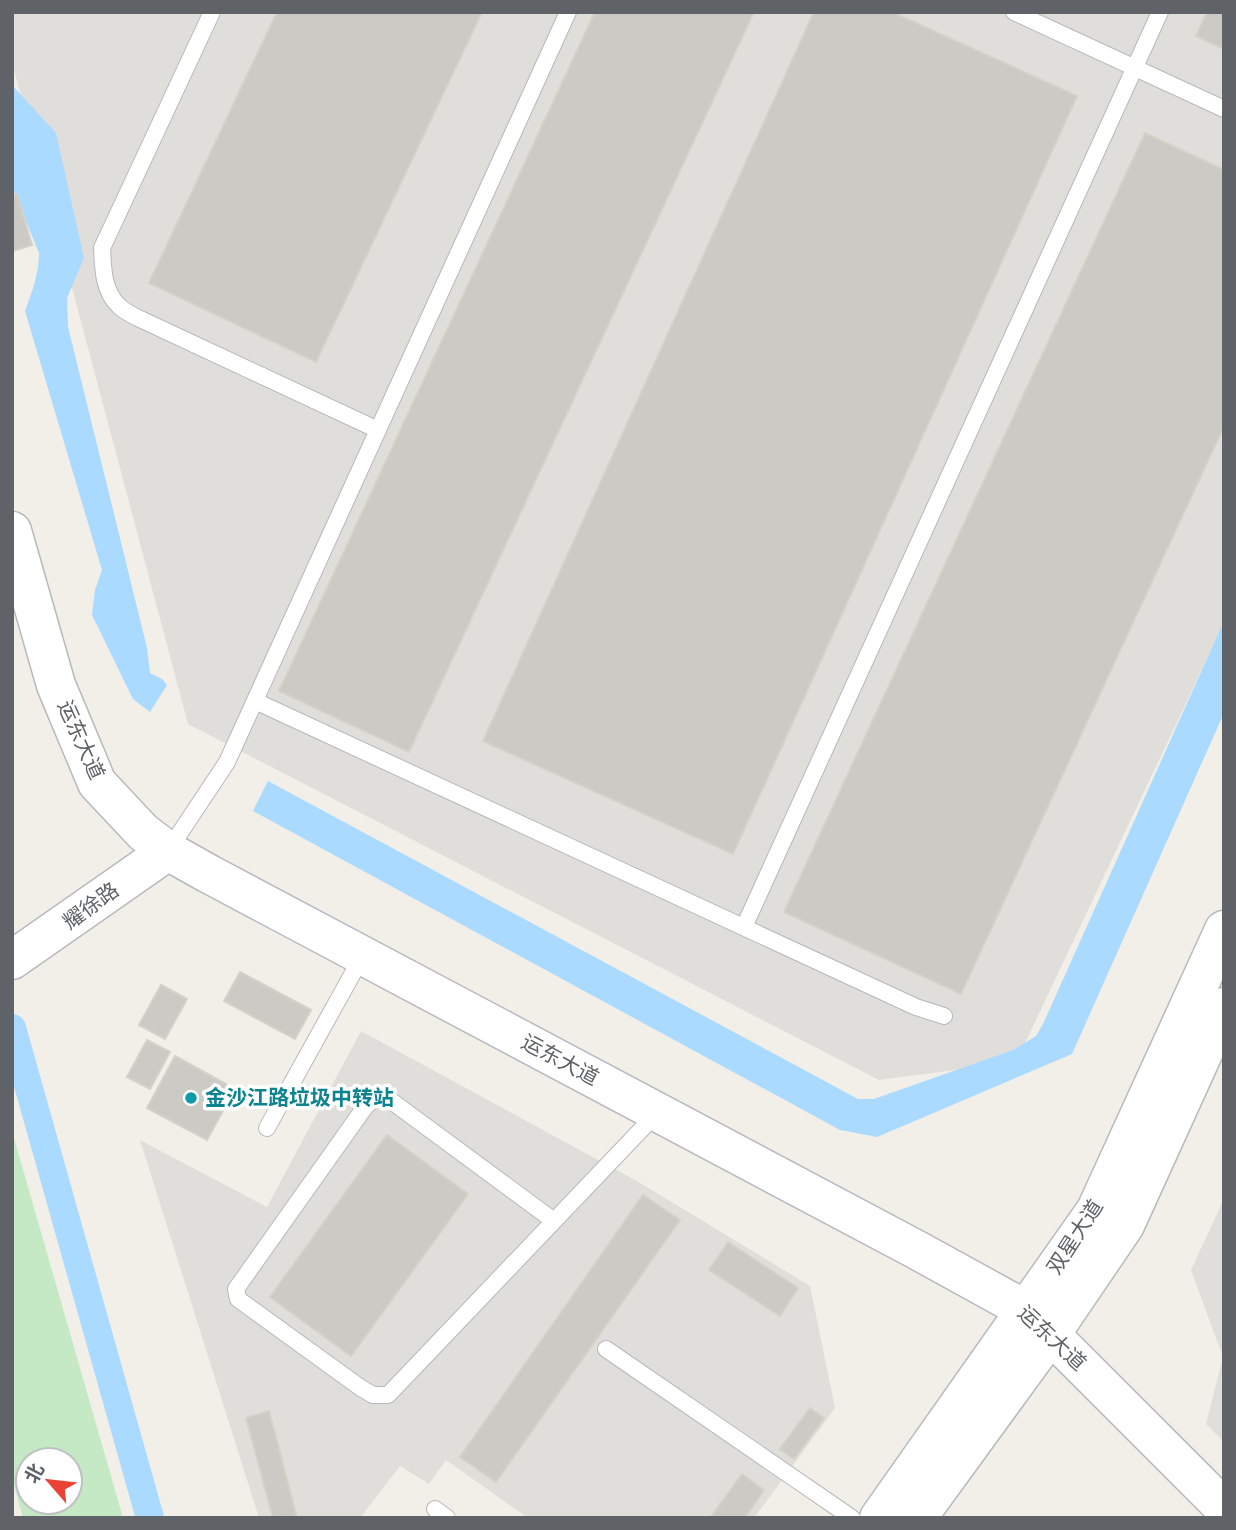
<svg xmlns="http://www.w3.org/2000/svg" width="1236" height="1530" font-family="'Nunito Sans','Noto Sans SC',sans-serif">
<rect width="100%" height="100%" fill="#f1efe8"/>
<g fill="#e0deda">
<path d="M12 12H1224V623L1016 1062 879 1080 188 724 12 62Z"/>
<path d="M361 1031 637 1181 810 1286 835 1408 754 1518H528L446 1460 429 1484 400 1466 360 1518H259L140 1140 267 1207Z"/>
<path d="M1224 1199V1442L1206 1424 1223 1357 1191 1270Z"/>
</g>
<path fill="#c5e8c5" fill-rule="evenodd" d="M12 1131 123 1518H23L12 1478ZM28 1460H70V1502H28Z"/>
<g fill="#aadaff">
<path d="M12 85 56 133 84 258 67 298 68 327 147 648 150 673 162 679 167 685 150 712 133 699 92 615 95 590 102 570 25 311C32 292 39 274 39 253L12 187Z"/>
<path d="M1224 621V713L1072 1054 877 1137 840 1130 253 811 268 781 858 1099H874L1013 1050 1036 1036 1043 1024Z"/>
</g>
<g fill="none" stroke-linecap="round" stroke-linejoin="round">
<path stroke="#aadaff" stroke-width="28" d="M12 1028 150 1518"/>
</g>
<g fill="#cccac5" stroke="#d6d1c6" stroke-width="2">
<path d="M277 12H482L316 362 149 283Z"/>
<path d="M595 12H754L409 752 279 691Z"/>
<path d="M814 12H892L1077 96 733 854 483 741Z"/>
<path d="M1207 12H1224V49L1196 36Z"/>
<path d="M1145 133 1224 170V426L961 994 784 912Z"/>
<path d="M17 194 32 245 13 251 12 196Z"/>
<path d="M240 972 311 1010 295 1039 224 1001Z"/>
<path d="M161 985 187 999 165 1039 139 1025Z"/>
<path d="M147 1040 170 1052 150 1089 127 1077Z"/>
<path d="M175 1056 235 1089 207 1140 147 1108Z"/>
<path d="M387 1135 468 1194 351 1356 270 1297Z"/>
<path d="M643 1195 680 1220 496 1482 460 1457Z"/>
<path d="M728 1242 798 1288 780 1316 709 1270Z"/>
<path d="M810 1408 824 1418 794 1459 780 1449Z"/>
<path d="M269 1411 297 1518H273L246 1418Z"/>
<path d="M742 1474 764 1490 745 1518H710Z"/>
</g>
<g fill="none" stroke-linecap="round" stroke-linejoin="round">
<defs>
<g id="lane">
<path d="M212 12 102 248C103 268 103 291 119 306 124 311 132 315 138 318L378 430"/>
<path d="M1014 12 1224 109"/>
<path d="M255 701 916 1007 944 1016"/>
<path d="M168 851 227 762 568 12"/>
<path d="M744 927 1160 12"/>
<path d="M267 1128 363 955"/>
<path d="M554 1221 390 1100C376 1095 375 1097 365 1107L236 1289 238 1299 361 1388 373 1395H388L658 1112"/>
<path d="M606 1349 852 1518"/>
<path d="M435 1509 447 1518"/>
</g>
<g id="secondary">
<path d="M12 531 56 685 97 783 143 832 168 851 209 874 917 1250 1026 1310 1224 1508"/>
<path d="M12 960 168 851"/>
<path d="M879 1518 1096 1210 1224 930"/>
<path d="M917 1518 1051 1334 1125 1225 1224 1007"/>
</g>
</defs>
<use href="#lane" stroke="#b5b8bc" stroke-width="18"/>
<use href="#secondary" stroke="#b6babf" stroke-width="41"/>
<use href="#lane" stroke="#fff" stroke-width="16"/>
<use href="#secondary" stroke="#fff" stroke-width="38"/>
</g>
<circle fill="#0f9aa8" stroke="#fff" stroke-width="2.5" cx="191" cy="1098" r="7"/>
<g text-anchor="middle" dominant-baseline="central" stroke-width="7" stroke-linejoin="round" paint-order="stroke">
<g font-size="21" fill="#5f6368" stroke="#fff">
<text transform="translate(81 740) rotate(66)">运东大道</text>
<text transform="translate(91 906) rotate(-36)">耀徐路</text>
<text transform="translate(560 1060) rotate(28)">运东大道</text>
<text transform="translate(1075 1237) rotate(-57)">双星大道</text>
<text transform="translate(1052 1338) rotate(43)">运东大道</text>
</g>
<g font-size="21" font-weight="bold" fill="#0d838f" stroke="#fff" text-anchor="start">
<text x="205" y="1098">金沙江路垃圾中转站</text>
</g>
</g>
<rect width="1236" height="1530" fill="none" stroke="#5f6368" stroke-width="28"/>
<g transform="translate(49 1481) rotate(298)"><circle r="33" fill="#ffffff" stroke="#bfc1c3" stroke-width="2"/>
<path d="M0-5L12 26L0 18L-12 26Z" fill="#ea4335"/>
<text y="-10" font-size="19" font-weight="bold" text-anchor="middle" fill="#5f6368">北</text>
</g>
</svg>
